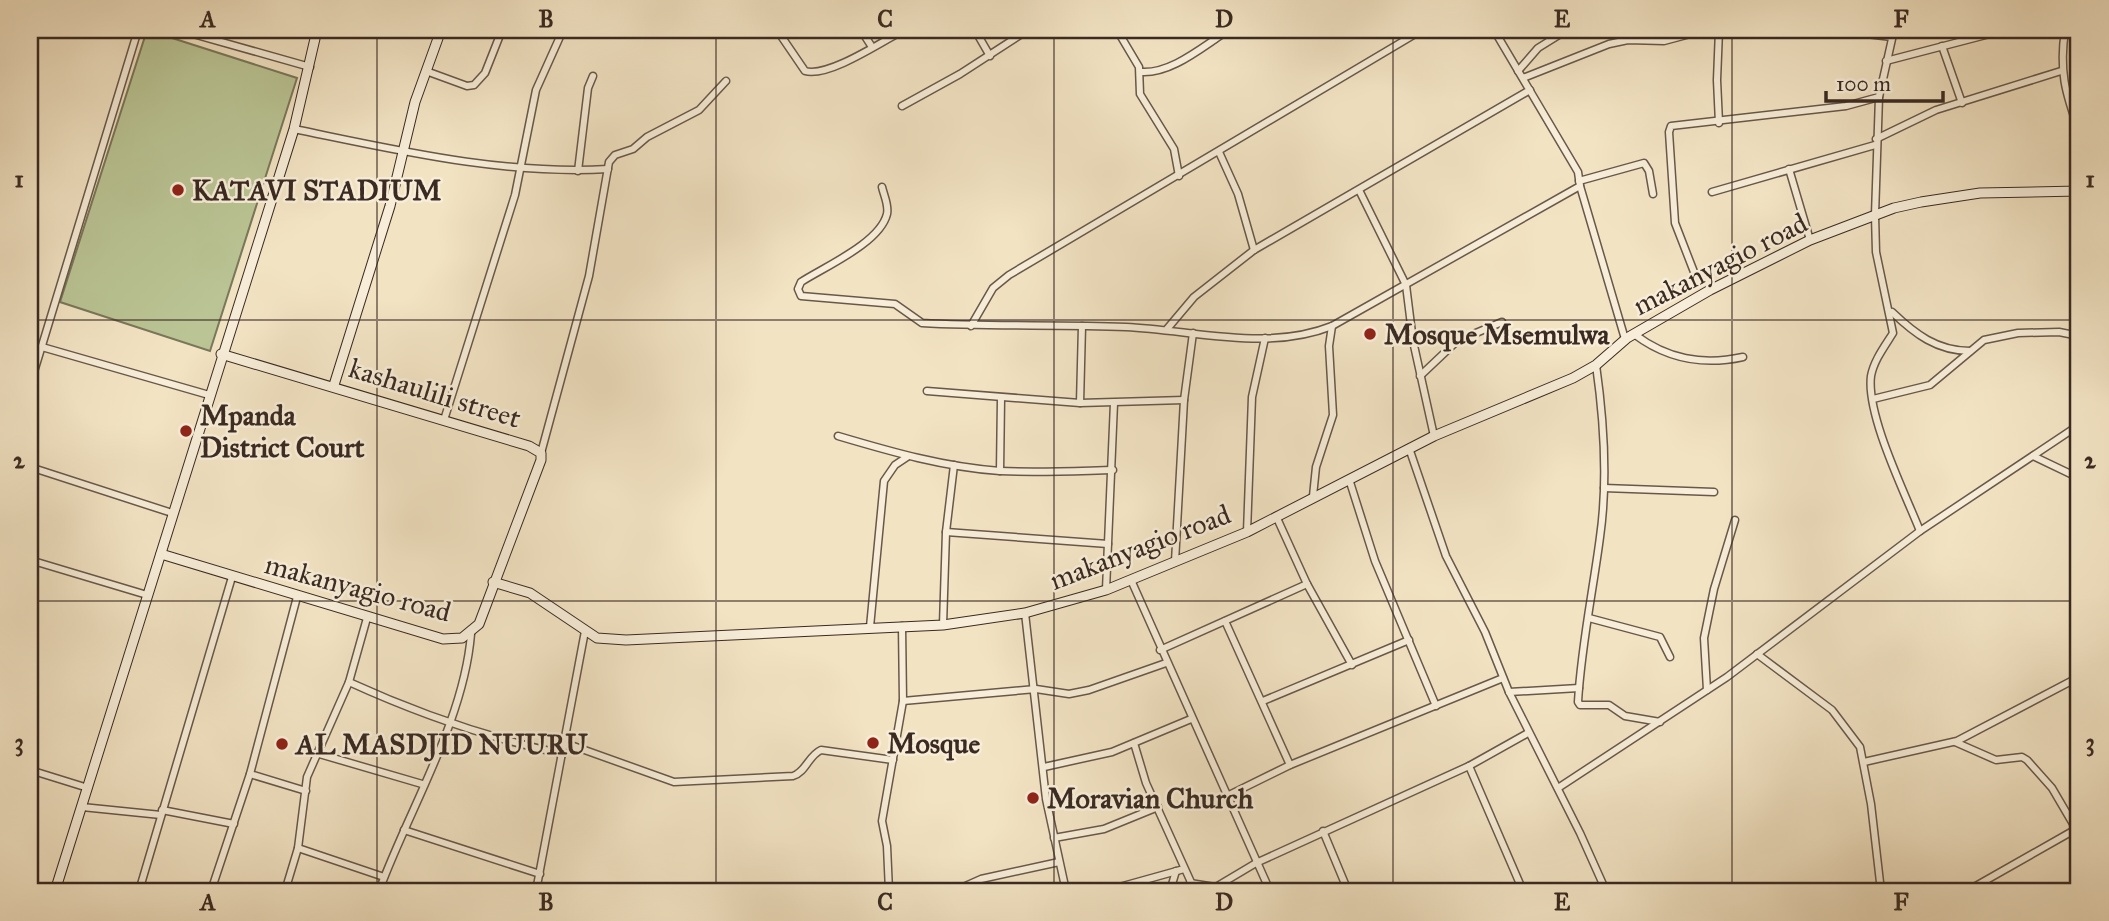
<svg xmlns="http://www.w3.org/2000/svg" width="2109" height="921" font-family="'IM FELL Great Primer',serif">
<rect width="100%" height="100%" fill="#f2e3c3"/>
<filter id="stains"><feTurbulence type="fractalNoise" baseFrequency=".00286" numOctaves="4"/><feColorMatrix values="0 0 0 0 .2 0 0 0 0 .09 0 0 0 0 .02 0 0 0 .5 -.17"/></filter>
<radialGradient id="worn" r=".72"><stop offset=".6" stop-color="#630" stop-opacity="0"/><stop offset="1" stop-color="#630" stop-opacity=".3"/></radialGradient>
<path fill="#bac494" stroke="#7a775b" stroke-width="2" d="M147 30 297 78 210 351 60 302Z"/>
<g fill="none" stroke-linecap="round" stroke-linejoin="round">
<defs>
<g id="street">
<path d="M179 30 310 67"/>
<path d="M777 30 805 71C828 78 883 41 904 30"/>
<path d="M861 30 872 47"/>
<path d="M975 30 990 56"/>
<path d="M1117 30 1139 67 1140 94 1174 149 1179 176"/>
<path d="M1206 30 1215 39"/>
<path d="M1729 30 1753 33 1795 30"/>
<path d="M1832 30 1892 37"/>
<path d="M1894 30 1879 97 1875 215 1876 252 1893 333C1885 346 1874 360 1871 376 1866 415 1905 493 1920 531"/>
<path d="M2065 30C2059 71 2065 92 2079 131"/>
<path d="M1942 46 1962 103"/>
<path d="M1886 61 2005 30"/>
<path d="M426 71 467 86 474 85 485 73 502 30"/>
<path d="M1518 71 1538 48 1567 30"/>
<path d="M1141 72C1172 74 1203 46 1229 30"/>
<path d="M1523 78 1609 44 1628 40 1664 41 1705 30"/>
<path d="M902 106 960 74 1028 30"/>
<path d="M1719 123 1717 80 1719 30"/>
<path d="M294 129C397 150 501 175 608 169"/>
<path d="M1876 139 1936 110 2061 71"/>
<path d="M1219 152 1238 194 1254 250"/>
<path d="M1789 169 1810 240"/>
<path d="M578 171 588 88 593 76"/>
<path d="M1579 181 1644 163 1649 171 1653 194"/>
<path d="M1580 186 1625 339"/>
<path d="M882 187C884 196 889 205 887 214 880 243 824 267 801 282L798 289 801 296 895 304 922 323C990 327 1058 324 1126 327 1193 330 1267 352 1332 326L1580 186 1578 172 1494 30"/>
<path d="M1359 190 1406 285 1413 341 1434 436"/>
<path d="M1712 192 1875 145"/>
<path d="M1694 272 1675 223 1669 132 1671 126 1846 106 1879 97"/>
<path d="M1892 312C1915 334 1937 351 1970 351"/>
<path d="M971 326 993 288 1009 275 1422 30"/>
<path d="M1167 329 1194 297 1254 250 1530 90"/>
<path d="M1634 334C1667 359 1702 366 1743 357"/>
<path d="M42 347 209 395"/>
<path d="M1596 365C1604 421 1608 481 1600 537 1593 591 1581 647 1578 702L1580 705H1609L1625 716 1660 722"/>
<path d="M1420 376 1457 341 1502 322"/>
<path d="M30 385 138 30"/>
<path d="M927 391 1080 403 1184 400"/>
<path d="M1873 399 1930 385 1984 340 2018 333 2059 332 2079 336"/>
<path d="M1080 403 1082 326"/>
<path d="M444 420 515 195 536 90 563 30"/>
<path d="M838 436C892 452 944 467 1000 471 1037 473 1075 471 1113 470"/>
<path d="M1409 448 1446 556 1485 632 1509 692 1580 833 1606 891"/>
<path d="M541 453 589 276 609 162 615 155 633 149 647 137 699 110 726 81"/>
<path d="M2033 456 2079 478"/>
<path d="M30 467 172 513"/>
<path d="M1000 471 1001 399"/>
<path d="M1349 479 1375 561 1436 706"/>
<path d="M1604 488 1714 492"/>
<path d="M1313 496 1316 467 1333 415 1329 346 1332 326"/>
<path d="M1276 516 1307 584 1352 665"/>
<path d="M946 532 1108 544"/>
<path d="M1247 532 1252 397 1265 338"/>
<path d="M30 560 147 595"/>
<path d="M1175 562 1184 400 1193 333"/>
<path d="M1131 580 1270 891"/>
<path d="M1106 590 1114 403"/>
<path d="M1025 613 1046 799 1066 891"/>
<path d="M1589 618 1660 637 1670 657"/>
<path d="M1225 621 1290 765"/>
<path d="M943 625 946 532 954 465"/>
<path d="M870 627 884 481 895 465 907 457"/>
<path d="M1160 650 1307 584"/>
<path d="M1757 654 1832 710 1860 747 1871 804 1881 891"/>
<path d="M349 682C419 714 488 738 563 754"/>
<path d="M1707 690 1704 638 1714 589 1735 520"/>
<path d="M1509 692 1579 688"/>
<path d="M903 701 1036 689 1069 694 1089 690 1166 663"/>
<path d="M1263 701 1409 640"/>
<path d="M1955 742 1996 760 2022 757 2027 760 2052 788 2076 829"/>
<path d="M565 743 674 782 793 776C806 772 808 756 821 750L893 760"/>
<path d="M1134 743 1146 783 1195 891"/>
<path d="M316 753 422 784"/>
<path d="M1864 762 1957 741 2079 677"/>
<path d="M1469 766 1523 891"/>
<path d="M1044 767 1112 752 1191 719"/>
<path d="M30 770 88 788"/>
<path d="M250 774 306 791"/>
<path d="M1558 788 1727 677 1920 531 2079 425"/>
<path d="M1227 796 1290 765 1503 678"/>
<path d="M82 807 161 815"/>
<path d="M162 810 234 824"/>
<path d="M404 830 540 874"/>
<path d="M1323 831 1348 891"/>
<path d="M1054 838 1104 829 1158 807"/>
<path d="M298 848 384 877"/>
<path d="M1190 883 1215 887"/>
<path d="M139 891 232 577"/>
<path d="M211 891 250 774 297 597"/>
<path d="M285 891 298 848 307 777 349 682 367 618"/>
<path d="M379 891C409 809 464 721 471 634"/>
<path d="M536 891 585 631"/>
<path d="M889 891 887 846 882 821 903 701 902 626"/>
<path d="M954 891 981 879 1059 862"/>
<path d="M1105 891 1184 869"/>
<path d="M1170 891 1176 871"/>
<path d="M1209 891 1256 863 1469 766 1528 733"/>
<path d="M1967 891 2078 828"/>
</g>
<g id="secondary">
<path d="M334 385 390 206 415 102 441 30"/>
<path d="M161 554 443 639 462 638 479 624 541 460V453L529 446 221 354"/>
<path d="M493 582 530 593 597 638 626 640 943 625 1025 613 1106 590 1247 532 1434 436 1573 378 1596 365 1627 338 1710 290 1810 240 1894 208 1921 202 1980 193 2079 191"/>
<path d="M55 891 294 129 317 30"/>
</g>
</defs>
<use href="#street" stroke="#68584a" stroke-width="9"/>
<use href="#secondary" stroke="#3a2a22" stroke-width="11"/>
<use href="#street" stroke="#f7edd8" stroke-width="6"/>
<use href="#secondary" stroke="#f7edd8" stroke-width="9"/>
</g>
<path fill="none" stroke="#3a2a22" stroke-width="2" stroke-opacity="0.55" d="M377 30V891M716 30V891M1054 30V891M1393 30V891M1732 30V891M30 320H2079M30 601H2079"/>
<g fill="#8f2418" stroke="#f7edd8" stroke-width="2.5">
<circle cx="178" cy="190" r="7"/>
<circle cx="1370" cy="334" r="7"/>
<circle cx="186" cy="431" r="7"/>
<circle cx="873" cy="743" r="7"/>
<circle cx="282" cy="744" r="7"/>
<circle cx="1033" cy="798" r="7"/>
</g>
<g text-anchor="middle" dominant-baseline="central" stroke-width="5" stroke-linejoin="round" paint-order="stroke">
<g font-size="28" font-weight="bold" fill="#3a2a22" stroke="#f7edd8" text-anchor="start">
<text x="192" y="190">KATAVI STADIUM</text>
<text x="1384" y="334">Mosque Msemulwa</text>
<text x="200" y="415">Mpanda<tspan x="200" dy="32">District Court</tspan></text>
<text x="887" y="743">Mosque</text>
<text x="296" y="744">AL MASDJID NUURU</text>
<text x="1047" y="798">Moravian Church</text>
</g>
<g font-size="28" fill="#3a2a22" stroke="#f7edd8">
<text transform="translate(1720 264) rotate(-27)">makanyagio road</text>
<text transform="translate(435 393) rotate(17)">kashaulili street</text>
<text transform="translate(1140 547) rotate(-21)">makanyagio road</text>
<text transform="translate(358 588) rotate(15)">makanyagio road</text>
</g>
</g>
<rect width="2109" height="921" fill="none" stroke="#f2e3c3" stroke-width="77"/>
<path d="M1826 91v10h117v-10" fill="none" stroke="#3a2a22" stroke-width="3.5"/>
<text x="1836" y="91" font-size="21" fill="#3a2a22" stroke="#f7edd8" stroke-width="5" paint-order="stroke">100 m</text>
<rect x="38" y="38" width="2032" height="845" fill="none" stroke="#3a2a22" stroke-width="2.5"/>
<g font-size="23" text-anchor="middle" font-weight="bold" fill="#3a2a22">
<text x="208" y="27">A</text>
<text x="546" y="27">B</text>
<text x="885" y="27">C</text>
<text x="1224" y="27">D</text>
<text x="1562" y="27">E</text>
<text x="1901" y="27">F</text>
<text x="19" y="187">1</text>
<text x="2090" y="187">1</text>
<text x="19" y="468">2</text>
<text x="2090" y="468">2</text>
<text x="19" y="750">3</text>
<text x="2090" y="750">3</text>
<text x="208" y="910">A</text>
<text x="546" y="910">B</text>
<text x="885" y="910">C</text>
<text x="1224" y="910">D</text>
<text x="1562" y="910">E</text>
<text x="1901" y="910">F</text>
</g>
<rect width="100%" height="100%" filter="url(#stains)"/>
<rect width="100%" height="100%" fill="url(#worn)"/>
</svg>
